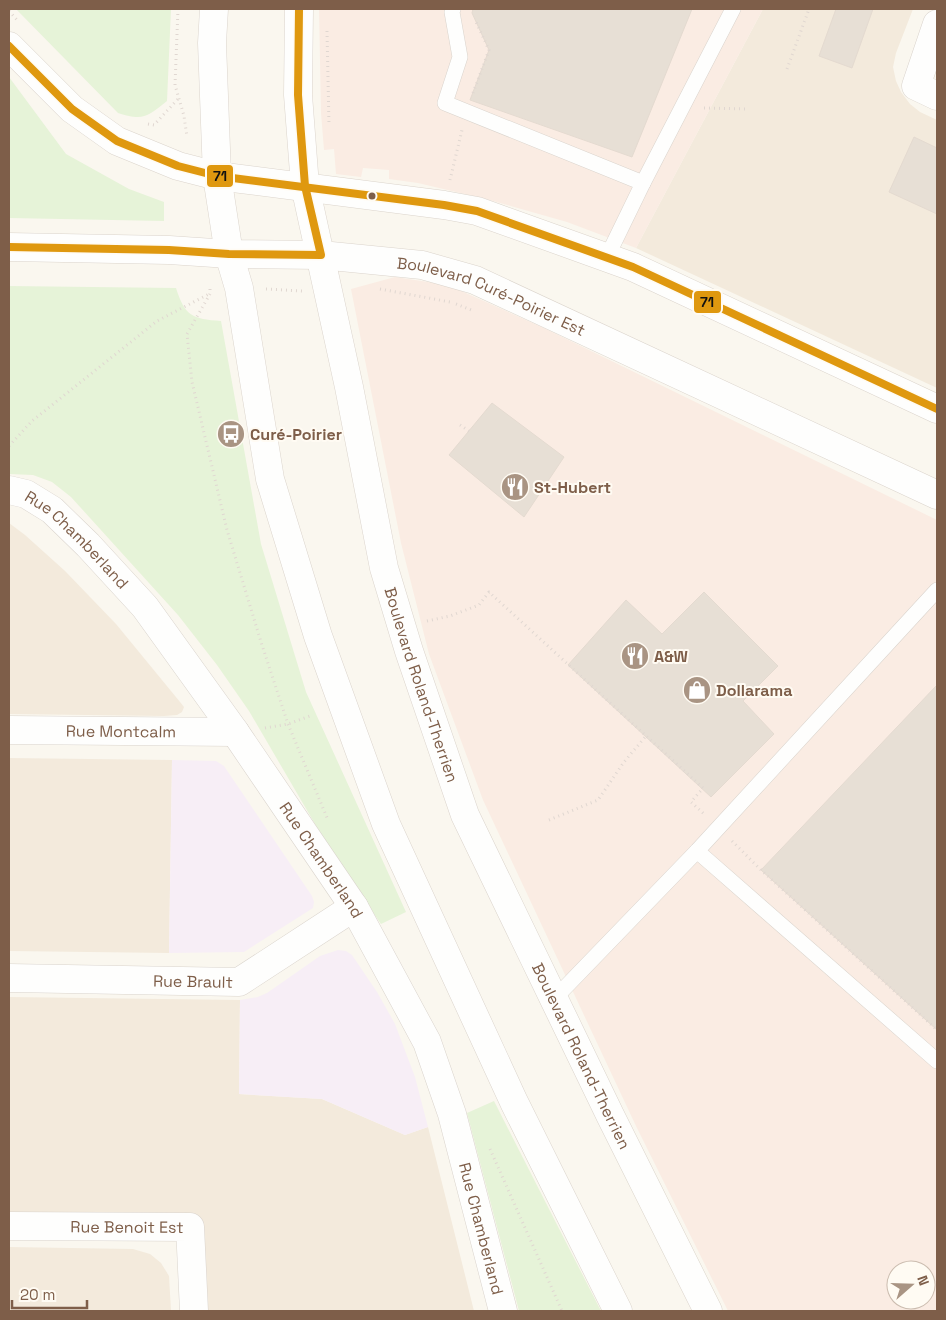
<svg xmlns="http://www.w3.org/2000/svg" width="946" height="1320" font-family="'Space Grotesk',sans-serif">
<rect width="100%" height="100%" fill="#faf7ef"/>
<g fill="#f3eadc">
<path d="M763 9H913L896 53 893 67 896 81 901 92 910 104 920 112 937 120V388L636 248Z"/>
<path d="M9 523 25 535 65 571 116 624 180 702 184 707 182 712 177 715 164 716 9 714Z"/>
<path d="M9 758 172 760 169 953 9 951Z"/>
<path d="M9 997 240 1000 239 1094 322 1099 405 1135 428 1127 474 1311H203L195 1232 9 1215Z"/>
<path d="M9 1247 133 1249 150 1254 161 1263 169 1276 171 1311H9Z"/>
</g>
<g fill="#faece3" fill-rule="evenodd">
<path d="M319 9H763L636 248 567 222 486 199 418 183 389 179V170L363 168 361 177 336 174 334 149 324 150 321 113Z"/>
<path d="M395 277 448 285 544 328 937 520V1311H728L636 1126 483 800 429 654 401 543 351 289ZM896 1270H926V1300H896Z"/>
</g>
<g fill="#f7eef6">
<path d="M172 760 216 761 224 766 312 896 314 902 313 908 244 952 169 953Z"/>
<path d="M338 950 346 951 352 955 377 992 395 1024 415 1077 428 1127 405 1135 322 1099 239 1094 240 1000 258 997 267 993 320 956Z"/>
</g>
<g fill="#e6f3d8">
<path d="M16 9H171L167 101C147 117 143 121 118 113Z"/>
<path d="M9 77 66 154 129 189 164 202V221L9 218Z"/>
<path d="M9 286 176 288C185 316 192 319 221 321L261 544 306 692 406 912 381 924 336 860 249 711 217 665 178 615 71 497 52 482 33 475 9 474Z"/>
<path d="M494 1101 601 1311H519L467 1113Z"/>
</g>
<g fill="#e7dfd5" stroke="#e4dad0">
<path d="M473 9H692L632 157 470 100 489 50 472 13Z"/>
<path d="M836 9H873L852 68 819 56Z"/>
<path d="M914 137 937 148V214L889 192Z"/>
<path d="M492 403 564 457 524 517 449 455Z"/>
<path d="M704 592 778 666 743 701 774 734 711 797 568 665 626 600 662 634Z"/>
<path d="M937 685V1030L761 870Z"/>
</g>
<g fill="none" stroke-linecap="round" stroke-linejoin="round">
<defs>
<g id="service">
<path d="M453 9 452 12 460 57 445 103 643 183 607 257"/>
<path d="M643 183 733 9"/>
<path d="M697 851 937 1061"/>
<path d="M554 999 697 851 937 590"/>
</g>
<g id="minor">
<path d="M937 24 916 86 937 96"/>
<path id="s1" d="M9 490 26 494 52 510 88 545 145 607 235 732 354 907 427 1042 452 1114 503 1311"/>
<path id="s2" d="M9 730 235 732"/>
<path id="s3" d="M9 978 239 982 354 907"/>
<path id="s4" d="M9 1226 190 1227 194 1311"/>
</g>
<g id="secondary">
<path d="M214 9 212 43 217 176 229 254 239 288 270 479 318 636 386 824 514 1102 618 1311"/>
<path id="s5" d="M299 9 298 95 305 186 349 387 384 568 409 651 465 815 610 1115 708 1311"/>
<path d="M9 46 72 109 117 141 178 166 217 176 444 205 477 211 633 267 937 409"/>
<path id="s6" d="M9 247 169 250 229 254 321 255 422 265 475 280 937 495"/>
</g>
</defs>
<use href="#service" stroke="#dad4cd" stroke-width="16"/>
<use href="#minor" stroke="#dad4cd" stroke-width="29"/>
<use href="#secondary" stroke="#dbd4cc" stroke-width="29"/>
<g stroke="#e0d7d1" stroke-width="3" stroke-dasharray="1 4" stroke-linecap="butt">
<path d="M178 9 175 85 184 116 187 137"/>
<path d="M9 11 19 22"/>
<path d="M327 31 329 125"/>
<path d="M787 69 809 9"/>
<path d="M473 93 489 50 476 22"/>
<path d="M704 108 746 109"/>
<path d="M148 124 154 125 178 99"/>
<path d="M450 180 462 130"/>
<path d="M210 289V294L187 334 192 382 227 530 261 642 288 724 328 820"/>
<path d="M266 289 302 291"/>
<path d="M380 289 450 302"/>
<path d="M456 304 474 311"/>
<path d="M460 425 469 431"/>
<path d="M9 446 32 421 157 321 209 294"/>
<path d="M427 621 450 616 479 605 489 592 703 788 691 802 704 814"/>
<path d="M265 728 288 724 310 716"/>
<path d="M549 820 598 800 624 762 646 736"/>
<path d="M732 841 761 870 937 1030"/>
<path d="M490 1149 562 1311"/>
</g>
<use href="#service" stroke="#fefefd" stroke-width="15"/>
<use href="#minor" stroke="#fefefd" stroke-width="28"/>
<use href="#secondary" stroke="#fefefd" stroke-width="28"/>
<defs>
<g id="bus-1">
<path d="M9 46 72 109 117 141 178 166 217 176 444 205 477 211 633 267 937 409"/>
<path d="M9 247 169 250 229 254 321 255 305 186 298 95 299 9"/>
</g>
</defs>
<use href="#bus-1" stroke="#fffbf3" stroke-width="11"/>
<use href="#bus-1" stroke="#df980f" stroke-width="8"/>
</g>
<defs>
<symbol id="bus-disc" viewBox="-11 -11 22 22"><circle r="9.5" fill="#a99483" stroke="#fffbf3"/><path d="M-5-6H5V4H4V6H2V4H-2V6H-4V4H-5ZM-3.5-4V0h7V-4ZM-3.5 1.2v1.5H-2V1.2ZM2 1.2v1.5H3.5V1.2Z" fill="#fff"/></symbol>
<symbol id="restaurant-disc" viewBox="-11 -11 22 22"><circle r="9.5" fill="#a99483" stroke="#fffbf3"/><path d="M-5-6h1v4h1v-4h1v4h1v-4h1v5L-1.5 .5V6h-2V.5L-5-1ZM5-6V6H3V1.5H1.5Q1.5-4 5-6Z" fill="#fff"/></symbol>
<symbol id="shop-disc" viewBox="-11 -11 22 22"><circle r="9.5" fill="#a99483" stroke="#fffbf3"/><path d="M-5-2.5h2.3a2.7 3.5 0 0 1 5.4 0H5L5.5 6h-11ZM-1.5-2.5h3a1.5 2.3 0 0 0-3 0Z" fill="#fff"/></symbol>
</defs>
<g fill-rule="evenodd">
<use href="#bus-disc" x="215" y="418" width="32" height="32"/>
<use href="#restaurant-disc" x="499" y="471" width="32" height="32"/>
<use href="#restaurant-disc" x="619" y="640" width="32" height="32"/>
<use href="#shop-disc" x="681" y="674" width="32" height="32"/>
</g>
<circle fill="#7e5e49" stroke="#fffbf3" stroke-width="2" cx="372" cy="196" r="4.5"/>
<g text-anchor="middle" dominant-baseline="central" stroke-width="4" stroke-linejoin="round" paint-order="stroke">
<g font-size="16" fill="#7e5e49" stroke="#fffbf3">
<text stroke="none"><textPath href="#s6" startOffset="489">Boulevard Curé-Poirier Est</textPath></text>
<text stroke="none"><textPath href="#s1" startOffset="86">Rue Chamberland</textPath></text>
<text stroke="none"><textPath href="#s5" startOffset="690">Boulevard Roland-Therrien</textPath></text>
<text stroke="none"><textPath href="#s2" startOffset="112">Rue Montcalm</textPath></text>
<text stroke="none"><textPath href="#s1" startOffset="491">Rue Chamberland</textPath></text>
<text stroke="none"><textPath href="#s3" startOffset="184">Rue Brault</textPath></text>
<text stroke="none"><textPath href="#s5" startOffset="1095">Boulevard Roland-Therrien</textPath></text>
<text stroke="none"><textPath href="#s4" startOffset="118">Rue Benoit Est</textPath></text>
<text stroke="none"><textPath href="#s1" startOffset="896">Rue Chamberland</textPath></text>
</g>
<g font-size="16" font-weight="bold" fill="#7e5e49" stroke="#fffbf3" text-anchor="start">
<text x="250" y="434">Curé-Poirier</text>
<text x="534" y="487">St-Hubert</text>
<text x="654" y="656">A&amp;W</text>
<text x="716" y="690">Dollarama</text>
</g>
</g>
<g stroke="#fffbf3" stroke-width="2">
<rect x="206" y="164" width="28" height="24" rx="5" fill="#df980f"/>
<rect x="693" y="290" width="29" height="24" rx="5" fill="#df980f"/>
</g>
<g font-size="14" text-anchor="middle" font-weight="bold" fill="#111">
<text x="220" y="181">71</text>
<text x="707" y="307">71</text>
</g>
<rect width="946" height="1320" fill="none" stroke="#7e5e49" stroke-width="20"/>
<g transform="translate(911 1285) rotate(70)"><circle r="24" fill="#fffbf3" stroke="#cbbcaf"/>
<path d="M0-4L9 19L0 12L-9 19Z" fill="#a99483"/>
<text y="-8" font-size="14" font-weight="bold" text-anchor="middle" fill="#7e5e49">N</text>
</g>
<path d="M12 1300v8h75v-8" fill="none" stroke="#7e5e49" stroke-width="2.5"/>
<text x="20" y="1300" font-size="15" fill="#7e5e49" stroke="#fffbf3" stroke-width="4" paint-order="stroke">20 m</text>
</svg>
